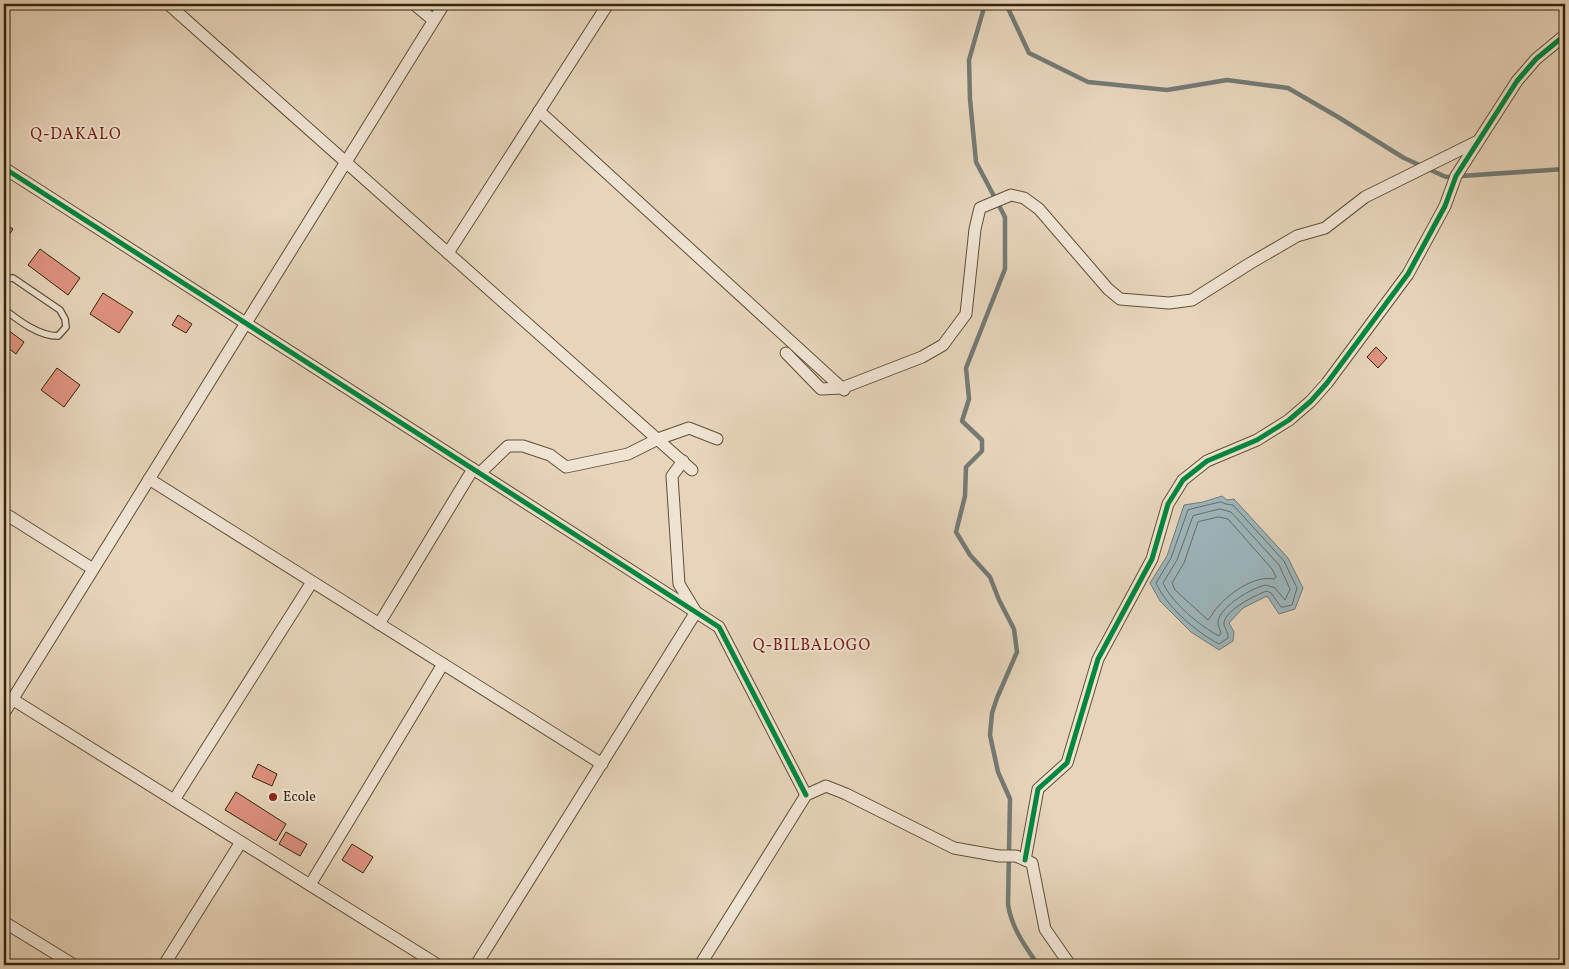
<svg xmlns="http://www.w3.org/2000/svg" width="1569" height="969" font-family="Vollkorn,serif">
<rect width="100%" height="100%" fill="#e7d4ba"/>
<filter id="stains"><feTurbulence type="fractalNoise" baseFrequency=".004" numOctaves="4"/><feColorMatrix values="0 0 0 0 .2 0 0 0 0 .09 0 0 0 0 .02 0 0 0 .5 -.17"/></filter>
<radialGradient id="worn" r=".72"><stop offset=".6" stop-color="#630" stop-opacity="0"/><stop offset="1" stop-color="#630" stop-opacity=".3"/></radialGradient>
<path fill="#9cb5bb" stroke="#737b74" d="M1222 496 1227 500 1234 499 1288 558 1303 588 1295 609 1279 614 1267 596 1243 608 1229 623 1234 632 1233 641 1219 650 1191 632 1160 601 1150 583 1167 556 1184 505 1203 502Z"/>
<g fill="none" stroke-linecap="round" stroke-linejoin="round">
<g stroke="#686c62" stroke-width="1">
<path d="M1221 502 1226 504 1233 505 1284 561 1297 588 1292 605 1283 607H1281L1271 593 1267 591C1257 594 1226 610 1224 622 1223 627 1229 632 1228 638L1219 644C1196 632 1167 607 1156 583L1171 558 1188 510Z"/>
<path d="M1220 509 1231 512 1279 565 1290 589 1285 600 1275 588 1266 585C1253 587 1219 607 1218 622 1218 626 1220 630 1221 633L1219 636C1200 626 1172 603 1163 583L1177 560 1193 516Z"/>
<path d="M1219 517 1228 519 1272 569 1276 577 1274 579C1253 575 1227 595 1215 610 1212 614 1211 617 1208 620L1175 590 1172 583 1184 563 1198 522Z"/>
</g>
<g stroke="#737b74" stroke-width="4.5">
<path d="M985 4 969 60 970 99 976 162 1005 217V269L966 368 969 399 962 421 982 440V451L966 467 965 496 956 532 970 555 990 577 999 600 1014 629 1017 652 997 698 992 713 990 735 998 772 1010 799 1008 904C1011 927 1025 946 1038 965"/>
<path d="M1006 4 1029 53 1088 82 1167 90 1227 80 1288 88 1338 117 1404 158 1446 177 1565 169"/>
</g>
</g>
<g fill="#df9280" stroke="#35240a">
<path d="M4 223 13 229 4 242Z"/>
<path d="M40 249 80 278 68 295 28 265Z"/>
<path d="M103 293 133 312 119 333 90 314Z"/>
<path d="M178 315 192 324 186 333 172 325Z"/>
<path d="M4 327 24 342 16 354 4 345Z"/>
<path d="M1376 347 1387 358 1378 368 1367 357Z"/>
<path d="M57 368 80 385 64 407 41 390Z"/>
<path d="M258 764 277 774 272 786 252 777Z"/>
<path d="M236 792 286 824 276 841 225 810Z"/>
<path d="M286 832 307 844 300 856 279 844Z"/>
<path d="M352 844 373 857 363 873 342 860Z"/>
</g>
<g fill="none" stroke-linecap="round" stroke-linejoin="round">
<defs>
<path id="lane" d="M4 279 13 278 60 310 65 319 66 327 58 336C39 336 19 321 4 309"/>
<g id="street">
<path d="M168 4 692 470"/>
<path d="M414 4 433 20"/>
<path d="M539 111 844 390"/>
<path d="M4 168 719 627 806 795"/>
<path d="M448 253 608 4"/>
<path d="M786 353 821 389 842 388 922 357 943 345 966 314 975 229 980 208 1011 195 1024 198 1039 209 1108 289 1120 299 1169 303 1192 300 1249 264 1297 236 1325 228 1365 197 1478 141"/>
<path d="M480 473 508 446H523L550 455 566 467 628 454 658 439 689 428 717 439"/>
<path d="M149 479 602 764"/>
<path d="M4 513 93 569"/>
<path d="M379 624 473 469"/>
<path d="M12 699 438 965"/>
<path d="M4 713 444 4"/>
<path d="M174 800 312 582"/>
<path d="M1025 860 1038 789 1067 763 1098 659 1152 559 1168 504 1183 480 1207 461 1257 440 1289 420 1311 401 1327 383 1408 274 1445 206 1456 176 1517 81 1536 59 1565 35"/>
<path d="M310 885 443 664"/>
<path d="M4 922 74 965"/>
<path d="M164 965 241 842"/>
<path d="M476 965 696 612 679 584 672 476 683 461"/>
<path d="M700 965 806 795 826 786 846 794 954 848 999 856H1016L1032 863 1045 929 1070 965"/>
</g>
</defs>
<use href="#lane" stroke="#625036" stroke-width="8"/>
<use href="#street" stroke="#625036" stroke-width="13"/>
<use href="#lane" stroke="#efe3d2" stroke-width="5.5"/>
<use href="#street" stroke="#efe3d2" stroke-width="11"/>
<defs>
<g id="cycleway">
<path d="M4 168 719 627 806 795"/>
<path d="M1025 860 1038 789 1067 763 1098 659 1152 559 1168 504 1183 480 1207 461 1257 440 1289 420 1311 401 1327 383 1408 274 1445 206 1456 176 1517 81 1536 59 1565 35"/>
</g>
</defs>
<use href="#cycleway" stroke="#efe3d2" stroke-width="8"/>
<use href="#cycleway" stroke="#00873e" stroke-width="5"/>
</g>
<circle fill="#8f2418" stroke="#efe3d2" stroke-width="2" cx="273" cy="797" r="5"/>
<g text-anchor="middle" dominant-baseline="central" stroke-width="4" stroke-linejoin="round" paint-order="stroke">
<g font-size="14" fill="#35240a" stroke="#efe3d2" text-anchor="start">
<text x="283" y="797">Ecole</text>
</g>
<g font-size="16" letter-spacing="1" fill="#7a1f14" stroke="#efe3d2">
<text x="76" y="135">Q-DAKALO</text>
<text x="812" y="646">Q-BILBALOGO</text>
</g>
</g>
<rect width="1569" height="969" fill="none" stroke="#e7d4ba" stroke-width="20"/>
<rect x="5" y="5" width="1559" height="959" fill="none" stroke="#35240a" stroke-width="2.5"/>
<rect x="10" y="10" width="1549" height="949" fill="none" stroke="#35240a"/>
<rect width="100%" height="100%" filter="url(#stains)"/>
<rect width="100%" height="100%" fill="url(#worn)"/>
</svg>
